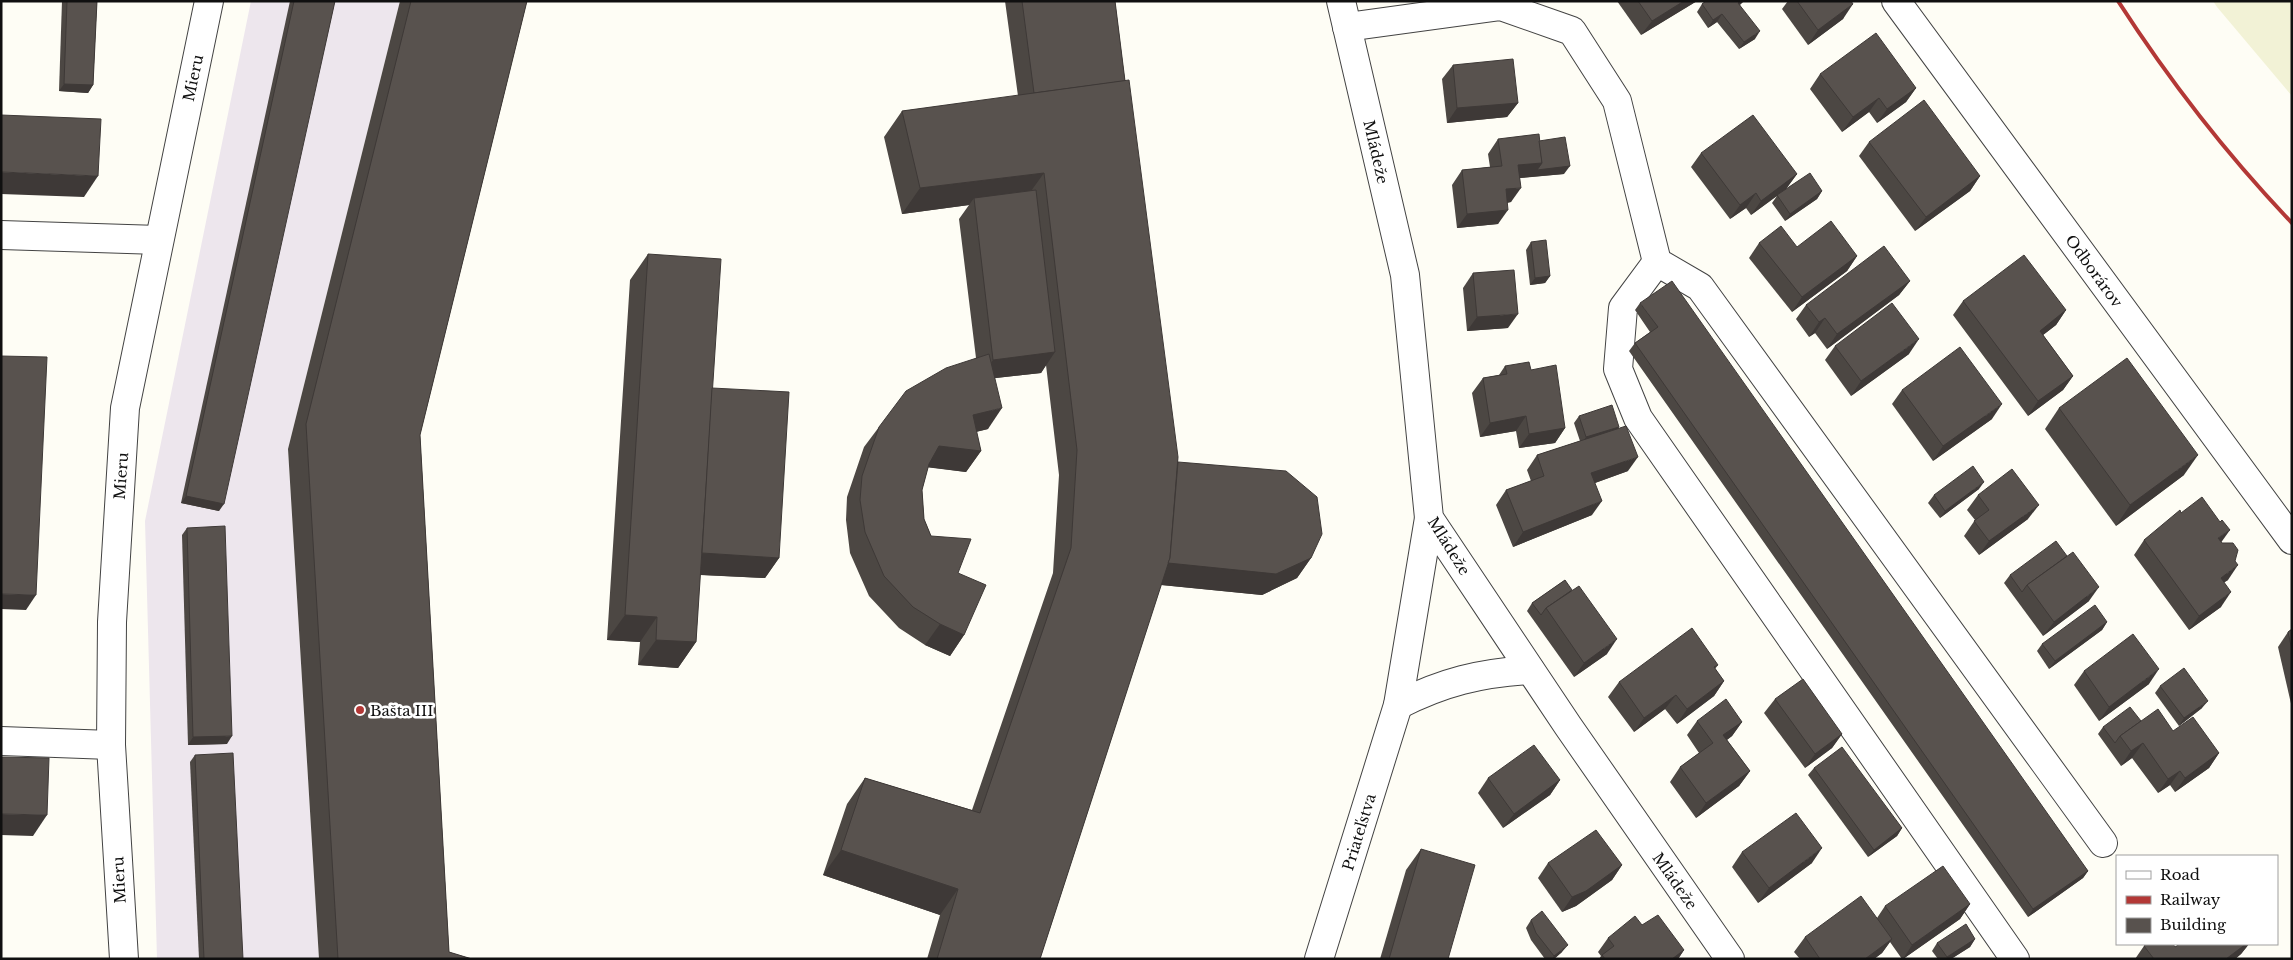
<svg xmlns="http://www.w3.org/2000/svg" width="2293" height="960" font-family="'Libre Baskerville',serif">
<rect width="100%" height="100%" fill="#fefdf5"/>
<path fill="#ede6ed" d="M251 1H400L288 449 319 959H157L145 521Z"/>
<path fill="#f2f2d6" d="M2213 1H2292V96L2217 7Z"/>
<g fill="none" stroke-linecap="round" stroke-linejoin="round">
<defs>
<g id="minor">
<path d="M1341 1 1405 275 1429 518 1568 726 1730 959"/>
<path d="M1896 1 2292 540"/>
<path d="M1347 27 1501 6 1572 31 1617 101 1657 262 1700 287 2103 843"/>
<path d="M1 235 159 240"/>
<path d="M1657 262 1623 308 1618 369 1638 418 2015 959"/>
<path d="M1398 705C1443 682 1480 673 1530 670"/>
<path d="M1 741 111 745"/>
<path d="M124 959 111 745 112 622 125 408 209 1"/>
<path d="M1319 959 1398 705 1429 518"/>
</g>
</defs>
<use href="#minor" stroke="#434343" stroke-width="30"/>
<use href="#minor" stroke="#fff" stroke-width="28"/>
<path stroke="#b33836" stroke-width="4" d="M2118 1C2169 80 2227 155 2292 223"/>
</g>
<g fill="#4c4743">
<path d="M62 1H97L93 85 88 93 59 91Z"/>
<path d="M290 1H335L219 511 181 503Z"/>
<path d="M400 1H527L420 435 449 952 472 959H319L288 449Z"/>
<path d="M1005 1H1115L1125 81 1178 462 1311 558 1297 578 1262 595 1161 585 1040 959H927L940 915 823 875 847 804 865 778 972 810 1053 573 1059 475 1046 365 1041 373 995 378 988 429 976 432 981 451 966 472 928 467 922 490 924 519 931 536 958 573 964 635 950 656 925 645 899 628 869 596 850 553 846 520 847 497 864 447 879 427 976 358 959 219 969 205 902 214 884 137 902 111 1018 96Z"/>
<path d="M1617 1H1697L1641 35Z"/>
<path d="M1706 1H1744L1740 5 1755 39 1739 49 1717 22 1708 28 1697 12 1702 4Z"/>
<path d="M1788 1H1851L1843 19 1808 45 1782 9Z"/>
<path d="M1453 65 1518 103 1507 117 1447 123 1442 79Z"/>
<path d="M1820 74 1916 88 1906 102 1877 123 1869 112 1842 132 1810 89Z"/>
<path d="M1498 139 1539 141 1564 174 1520 178 1511 202 1507 203 1498 224 1457 228 1452 185 1462 170 1490 167 1488 154Z"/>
<path d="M1869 142 1980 176 1970 191 1915 231 1859 156Z"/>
<path d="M1701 153 1797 174 1786 189 1822 191 1817 199 1785 221 1772 203 1777 196 1751 215 1746 208 1730 219 1691 167Z"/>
<path d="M1531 242 1550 276 1545 283 1530 285 1526 250Z"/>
<path d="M1759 243 1857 256 1847 271 1792 312 1749 258Z"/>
<path d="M648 254 712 388 779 558 765 578 700 575 696 642 678 668 638 665 640 642 607 640 630 280Z"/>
<path d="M1473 273 1508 328 1467 331 1463 288Z"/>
<path d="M1910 281 1899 295 1827 349 1815 333 1809 337 1796 319 1806 305Z"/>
<path d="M1963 301 2066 310 2056 325 2043 335 2073 376 2063 390 2028 416 1953 315Z"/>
<path d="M1640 303 2088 871 2083 878 2028 917 1629 351 1635 343 1650 332 1635 310Z"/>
<path d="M1835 346 1909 354 1851 396 1825 360Z"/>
<path d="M1505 366 1531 370 1565 428 1555 443 1519 448 1516 431 1480 437 1472 393 1483 378 1499 375Z"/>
<path d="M1902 390 1992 419 1933 461 1892 404Z"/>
<path d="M2059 408 2184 475 2116 526 2045 429Z"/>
<path d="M1579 416 1619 427 1617 430 1628 471 1595 483 1592 515 1513 547 1496 505 1506 490 1531 481 1527 470 1537 455 1580 441 1574 423Z"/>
<path d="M1979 489 1940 518 1928 503 1934 495Z"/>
<path d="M1978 495 2028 519 1979 555 1964 536 1975 520 1967 510Z"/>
<path d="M2181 513 2221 542 2228 580 2224 582 2221 607 2189 630 2134 555 2144 540Z"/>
<path d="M187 528 227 744 188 745 182 535Z"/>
<path d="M2067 556 2089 601 2043 636 2004 583 2010 575Z"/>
<path d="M1565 580 1607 654 1574 677 1527 611 1532 603Z"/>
<path d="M2107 622 2102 630 2049 669 2037 651 2042 644Z"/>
<path d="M2292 629V708L2278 647 2288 632Z"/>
<path d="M1718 665 1715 669 1724 681 1714 696 1677 724 1665 709 1634 732 1608 697 1619 682Z"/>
<path d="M2084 671 2149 684 2099 721 2074 685Z"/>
<path d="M2160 686 2202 708 2179 726 2155 693Z"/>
<path d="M1775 699 1842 734 1832 748 1805 768 1764 713Z"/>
<path d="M1697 721 1742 722 1732 736 1727 740 1750 771 1739 786 1696 818 1670 782 1680 767 1699 753 1687 735Z"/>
<path d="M2141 721 2173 731 2219 753 2209 768 2175 792 2170 785 2158 793 2132 758 2121 766 2098 734 2103 727Z"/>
<path d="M195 755 243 959H199L190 762Z"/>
<path d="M1814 768 1902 828 1897 836 1868 857 1808 775Z"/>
<path d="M1488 778 1560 780 1550 795 1503 828 1478 793Z"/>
<path d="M1421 849 1448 959H1380L1406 870Z"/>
<path d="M1742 852 1812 863 1758 903 1732 867Z"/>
<path d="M1548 863 1622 865 1612 880 1576 906 1562 912 1538 878Z"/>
<path d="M1970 904 1960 919 1903 959H1902L1890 942 1882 953 1874 959H1800L1794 952 1805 937 1877 918 1885 906Z"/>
<path d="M1531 920 1562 952 1554 959H1545L1531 940 1526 928Z"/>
<path d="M1642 925 1684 950 1678 959H1599L1601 956 1598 952 1608 938Z"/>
<path d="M1975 939 1970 947 1951 959H1938L1932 951 1937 943Z"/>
<path d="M2180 944H2249L2241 954 2235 959H2135L2144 946 2175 947Z"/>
</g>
<g fill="#3e3937">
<path d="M1684 1H1697L1641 35 1652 21Z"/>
<path d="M1740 1H1744L1733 10 1738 3Z"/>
<path d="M1853 4 1843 19 1808 45 1818 30Z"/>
<path d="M1722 14 1717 22 1708 28 1713 20Z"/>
<path d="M1760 31 1755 39 1739 49 1744 42Z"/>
<path d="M64 84 93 85 88 93 59 91Z"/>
<path d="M1916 88 1906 102 1877 123 1887 109Z"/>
<path d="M1879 98 1869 112 1842 132 1853 117Z"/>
<path d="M1518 103 1507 117 1447 123 1457 108Z"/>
<path d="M1542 163 1570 166 1564 174 1508 179 1518 165Z"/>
<path d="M1 172 98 176 84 197 1 194Z"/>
<path d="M1044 173 1026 198H974L969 205 902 214 920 188Z"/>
<path d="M1797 174 1786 189 1751 215 1761 201Z"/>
<path d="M1980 176 1970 191 1915 231 1926 217Z"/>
<path d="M1521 188 1511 202 1496 204 1506 189Z"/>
<path d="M1822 191 1817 199 1785 221 1790 214Z"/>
<path d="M1756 193 1746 208 1730 219 1740 205Z"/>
<path d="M1508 210 1498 224 1457 228 1467 214Z"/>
<path d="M1857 256 1847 271 1792 312 1802 297Z"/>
<path d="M1550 276 1545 283 1530 285 1535 278Z"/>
<path d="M1910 281 1899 295 1827 349 1837 334Z"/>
<path d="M2066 310 2056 325 2030 345 2040 331Z"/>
<path d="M1518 314 1508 328 1467 331 1477 317Z"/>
<path d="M1825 318 1815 333 1809 337 1819 322Z"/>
<path d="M1919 339 1909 354 1851 396 1861 381Z"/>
<path d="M1055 352 1041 373 979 380 993 360Z"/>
<path d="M2073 376 2063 390 2028 416 2038 401Z"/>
<path d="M2002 404 1992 419 1933 461 1943 446Z"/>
<path d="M1002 408 988 429 958 436 973 415Z"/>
<path d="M1526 416 1516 431 1480 437 1490 423Z"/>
<path d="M1619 427 1613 434 1581 445 1586 437Z"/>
<path d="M1565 428 1555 443 1519 448 1529 434Z"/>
<path d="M939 446 981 451 966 472 925 467Z"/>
<path d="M2198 455 2184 475 2116 526 2130 505Z"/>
<path d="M1638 457 1628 471 1581 488 1591 473Z"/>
<path d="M1984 482 1979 489 1940 518 1945 511Z"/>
<path d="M186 496 224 504 219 511 181 503Z"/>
<path d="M1602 501 1592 515 1513 547 1523 532Z"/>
<path d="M2039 505 2028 519 1979 555 1989 541Z"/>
<path d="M2230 530 2220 544 2218 538Z"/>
<path d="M698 553 779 558 765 578 684 574Z"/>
<path d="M1311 558 1297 578 1262 595 1152 584 1166 563Z"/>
<path d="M2238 565 2228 580 2210 592 2221 578Z"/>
<path d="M2099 587 2089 601 2043 636 2054 622Z"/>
<path d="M2231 592 2221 607 2189 630 2199 616Z"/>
<path d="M1 594 36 595 26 610 1 609Z"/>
<path d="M625 615 657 617 640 642 607 640Z"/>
<path d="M2107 622 2102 630 2049 669 2055 661Z"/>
<path d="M940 624 964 635 950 656 925 645Z"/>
<path d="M1617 639 1607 654 1574 677 1584 663Z"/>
<path d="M656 640 696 642 678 668 638 665Z"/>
<path d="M2159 669 2149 684 2099 721 2109 707Z"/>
<path d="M1724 681 1714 696 1677 724 1687 709Z"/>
<path d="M1676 695 1665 709 1634 732 1644 718Z"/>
<path d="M2208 701 2202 708 2179 726 2184 718Z"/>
<path d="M1742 722 1732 736 1713 750 1723 735Z"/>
<path d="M1842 734 1832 748 1805 768 1815 754Z"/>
<path d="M232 736 227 744 188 745 193 737Z"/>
<path d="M2143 743 2132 758 2121 766 2131 751Z"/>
<path d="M2219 753 2209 768 2175 792 2185 778Z"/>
<path d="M1750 771 1739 786 1696 818 1706 803Z"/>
<path d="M2180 771 2170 785 2158 793 2168 779Z"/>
<path d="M1560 780 1550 795 1503 828 1514 814Z"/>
<path d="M1 814 47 815 33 836 1 835Z"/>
<path d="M1902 828 1897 836 1868 857 1874 850Z"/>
<path d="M1822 848 1812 863 1758 903 1769 888Z"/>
<path d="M841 850 958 889 940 915 823 875Z"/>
<path d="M1622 865 1612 880 1576 906 1562 912 1572 897Z"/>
<path d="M2088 871 2083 878 2028 917 2033 909Z"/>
<path d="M1970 904 1960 919 1903 959 1912 945Z"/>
<path d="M1892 939 1882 953 1874 959H1865Z"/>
<path d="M1975 939 1970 947 1951 959H1946L1947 957Z"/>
<path d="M2246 944H2249L2241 954 2235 959H2226Z"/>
<path d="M1568 945 1562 952 1554 959H1552L1554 956Z"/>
<path d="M1684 950 1678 959H1672Z"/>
</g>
<g fill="#58524e" stroke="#3e3937">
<path d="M67 1H97L93 85 64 84Z"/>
<path d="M294 1H335L224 504 186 496Z"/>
<path d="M411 1H527L420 435 449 952 472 959H338L306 424Z"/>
<path d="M1022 1H1115L1125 81 1034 93Z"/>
<path d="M1638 1H1684L1652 21Z"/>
<path d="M1706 1H1740L1738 3 1760 31 1744 42 1722 14 1713 20 1702 4Z"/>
<path d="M1797 1H1851L1853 4 1818 30Z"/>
<path d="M1876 33 1916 88 1887 109 1879 98 1853 117 1820 74Z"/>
<path d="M1513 59 1518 103 1457 108 1453 65Z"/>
<path d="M1129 80 1178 457 1170 558 1040 959H937L958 889 841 850 865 778 980 813 1071 548 1077 450 1044 173 920 188 902 111Z"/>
<path d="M1924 100 1980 176 1926 217 1869 142Z"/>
<path d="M1 115 101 119 98 176 1 172Z"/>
<path d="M1753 115 1797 174 1761 201 1756 193 1740 205 1701 153Z"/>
<path d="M1539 134 1542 163 1518 165 1521 188 1506 189 1508 210 1467 214 1462 170 1502 166 1498 139Z"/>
<path d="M1565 137 1570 166 1537 170 1542 163 1539 141Z"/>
<path d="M1810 173 1822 191 1790 214 1777 195Z"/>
<path d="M1036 190 1055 352 993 360 974 198Z"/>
<path d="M1831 221 1857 256 1802 297 1759 243 1781 226 1797 247Z"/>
<path d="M1546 240 1550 276 1535 278 1531 242Z"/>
<path d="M1884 246 1910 281 1837 334 1825 318 1819 322 1806 305Z"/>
<path d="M648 254 721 259 696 642 656 640 657 617 625 615Z"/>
<path d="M2024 255 2066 310 2040 331 2073 376 2038 401 1963 301Z"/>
<path d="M1514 270 1518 314 1477 317 1473 273Z"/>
<path d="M1672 281 2088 871 2033 909 1635 343 1658 327 1640 303Z"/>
<path d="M1892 303 1919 339 1861 381 1835 346Z"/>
<path d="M1960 347 2002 404 1943 446 1902 390Z"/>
<path d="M989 354 1002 408 973 415 981 451 939 446 929 464 922 490 924 519 931 536 971 539 958 573 986 585 964 635 940 624 913 607 884 576 865 532 860 500 862 476 879 427 906 391 946 368Z"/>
<path d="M1 356 47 357 36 595 1 594Z"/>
<path d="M2127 358 2198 455 2130 505 2059 408Z"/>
<path d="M1529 362 1531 370 1556 365 1565 428 1529 434 1526 416 1490 423 1483 378 1507 374 1505 366Z"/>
<path d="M712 388 789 392 779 558 702 553Z"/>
<path d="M1612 405 1619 427 1586 437 1579 416Z"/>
<path d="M1626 426 1638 457 1591 473 1602 501 1523 532 1506 490 1544 476 1537 455Z"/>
<path d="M1178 462 1286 471 1317 497 1322 534 1311 558 1276 574 1168 563 1170 558Z"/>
<path d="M1973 466 1984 482 1945 511 1934 495Z"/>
<path d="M2012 469 2039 505 1989 541 1974 521 1989 510 1978 495Z"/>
<path d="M2202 497 2220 522 2222 520 2230 530 2218 538 2222 543H2233L2238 550 2235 561 2238 565 2221 578 2231 592 2199 616 2144 540 2180 510 2181 513Z"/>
<path d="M225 526 232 736 193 737 187 528Z"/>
<path d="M2056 541 2067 556 2027 585 2022 592 2010 575Z"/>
<path d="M2073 552 2099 587 2054 622 2027 585Z"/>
<path d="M1565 580 1572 590 1546 608 1541 615 1532 603Z"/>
<path d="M1579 586 1617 639 1584 663 1546 608Z"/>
<path d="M2095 605 2107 622 2055 661 2042 644Z"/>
<path d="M1692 628 1718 665 1714 667 1724 681 1687 709 1676 695 1644 718 1619 682Z"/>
<path d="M2292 629V650L2288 632Z"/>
<path d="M2133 634 2159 669 2109 707 2084 671Z"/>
<path d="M2184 668 2208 701 2184 718 2160 686Z"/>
<path d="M1803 679 1842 734 1815 754 1775 699Z"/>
<path d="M1726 699 1742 722 1723 735 1750 771 1706 803 1680 767 1713 743 1697 721Z"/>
<path d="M2130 707 2141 721 2120 736 2115 743 2103 727Z"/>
<path d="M2158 709 2173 731 2193 717 2219 753 2185 778 2180 771 2168 779 2143 743 2131 751 2120 736Z"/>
<path d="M1534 745 1560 780 1514 814 1488 778Z"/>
<path d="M1842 747 1902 828 1874 850 1814 768Z"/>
<path d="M233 753 243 959H204L195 755Z"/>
<path d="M1 757 49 758 47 815 1 814Z"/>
<path d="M1796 813 1822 848 1769 888 1742 852Z"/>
<path d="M1596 830 1622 865 1586 891 1572 897 1548 863Z"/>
<path d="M1421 849 1475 865 1448 959H1389Z"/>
<path d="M1943 866 1970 904 1912 945 1885 906Z"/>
<path d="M1861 896 1892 939 1865 959H1820L1805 937Z"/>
<path d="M1542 911 1568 945 1554 956 1536 933 1531 920Z"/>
<path d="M1658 915 1684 950 1672 959H1605L1602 955 1614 946 1608 938 1635 916 1642 925Z"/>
<path d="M1966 924 1975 939 1947 957 1937 943Z"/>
<path d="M2147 944H2173L2175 947 2180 944H2246L2226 959H2154L2144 946Z"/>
</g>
<circle fill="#b33836" stroke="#fff" stroke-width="2" cx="360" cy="710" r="5"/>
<g text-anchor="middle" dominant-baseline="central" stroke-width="5" stroke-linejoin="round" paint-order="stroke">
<g font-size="15" fill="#101010" stroke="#fff">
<text transform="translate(193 78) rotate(-78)">Mieru</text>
<text transform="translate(1376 152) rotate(77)">Mládeže</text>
<text transform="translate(2094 271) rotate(54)">Odborárov</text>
<text transform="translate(121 476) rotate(-86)">Mieru</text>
<text transform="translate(1449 546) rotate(58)">Mládeže</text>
<text transform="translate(1359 832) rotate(-73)">Priateľstva</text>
<text transform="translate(119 880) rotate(-93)">Mieru</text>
<text transform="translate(1675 881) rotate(55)">Mládeže</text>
</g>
<g font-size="15" fill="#101010" stroke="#fff" text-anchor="start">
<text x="370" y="710">Bašta III</text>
</g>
</g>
<rect width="2293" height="960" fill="none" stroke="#101010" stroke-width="5"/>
<rect x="2116" y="855" width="162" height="90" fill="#ffffff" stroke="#9f9f9f"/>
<rect x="2126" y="871" width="25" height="8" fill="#ffffff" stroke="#9f9f9f"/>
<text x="2160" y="880" font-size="15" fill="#101010">Road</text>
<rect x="2126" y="896" width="25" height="8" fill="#b33836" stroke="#9f9f9f"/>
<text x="2160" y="905" font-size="15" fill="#101010">Railway</text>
<rect x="2126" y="918" width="25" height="15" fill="#58524e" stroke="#9f9f9f"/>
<text x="2160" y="930" font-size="15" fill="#101010">Building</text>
</svg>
